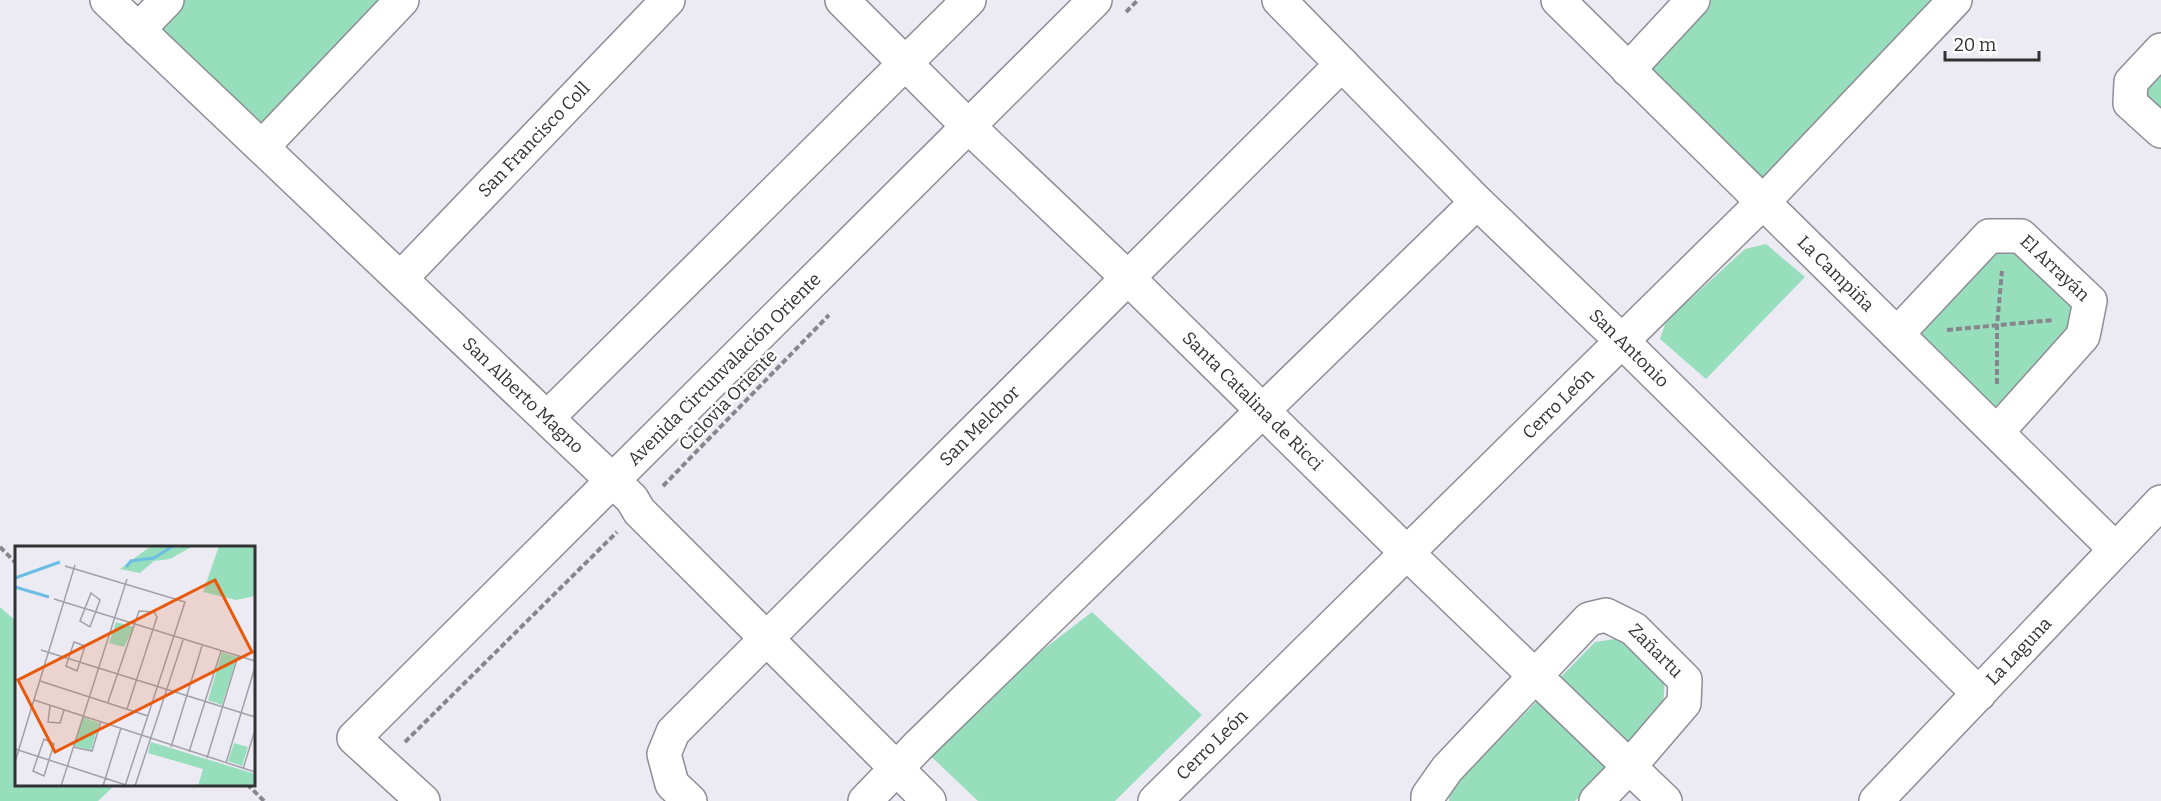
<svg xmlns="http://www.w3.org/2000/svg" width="2161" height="801" font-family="Bitter,serif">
<rect width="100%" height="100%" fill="#eceaf3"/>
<g fill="#97debd">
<path d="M178 0H388L261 134 151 28Z"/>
<path d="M1709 0H1944L1764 185 1716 133 1646 67Z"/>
<path d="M2161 62V123L2138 86Z"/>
<path d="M1766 244 1805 277 1706 379 1660 339 1666 321 1745 249Z"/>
<path d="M1990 245H2018L2078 305 2074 328 1996 409 1911 327Z"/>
<path d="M0 607 16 621V784L115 785 98 801H0Z"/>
<path d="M1092 612 1202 715 1115 801H978L919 745Z"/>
<path d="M1621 638 1665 677 1663 708 1575 801H1449V791L1595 642Z"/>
</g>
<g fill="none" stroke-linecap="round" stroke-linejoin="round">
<defs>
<g id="minor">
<path id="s1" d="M107 0 632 499 639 511 929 801"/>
<path id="s2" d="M842 0 969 127 1128 278 1407 553 1665 801"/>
<path id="s3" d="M1279 0 1477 202 1622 341 1979 694"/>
<path id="s4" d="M1558 0 2115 549"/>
<path d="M138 30 167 0"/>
<path d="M2161 50 2131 82 2130 103 2161 131"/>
<path d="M1628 70 1693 0"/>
<path d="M262 147 402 0"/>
<path id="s5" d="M401 278 668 0"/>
<path id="s6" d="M1897 334 1989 236H2021L2090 301 2083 336 1997 432"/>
<path d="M548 417 969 0"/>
<path id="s7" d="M423 801 354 738 1095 0"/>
<path id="s8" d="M690 801 672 784 664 754 673 732 1342 64"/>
<path d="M865 801 919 745 1477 202"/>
<path id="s9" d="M1155 801 1763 202 1955 0"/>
<path id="s10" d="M1428 801V796L1447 769 1589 619 1606 615 1634 629 1685 680 1684 703 1629 767 1596 801"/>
<path id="s11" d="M1876 801 2161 502"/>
</g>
</defs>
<use href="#minor" stroke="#8e8c94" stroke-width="36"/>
<g stroke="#87868c" stroke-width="4" stroke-dasharray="6 3" stroke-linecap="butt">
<path d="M1126 12 1138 0"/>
<path d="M1947 330 2053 320"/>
<path d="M1997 384V326L2002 271"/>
<path d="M663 486 829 315"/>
<path d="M0 547 16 563"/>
<path d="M405 742 617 532"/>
<path d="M247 784 264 801"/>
</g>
<use href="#minor" stroke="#fff" stroke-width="33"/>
</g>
<g text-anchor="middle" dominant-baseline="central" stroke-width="5" stroke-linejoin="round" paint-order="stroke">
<g font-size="18" fill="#323235" stroke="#fff">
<text stroke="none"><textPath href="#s5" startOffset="192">San Francisco Coll</textPath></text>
<text stroke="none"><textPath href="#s6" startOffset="213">El Arrayán</textPath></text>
<text stroke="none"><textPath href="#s4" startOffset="390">La Campiña</textPath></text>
<text stroke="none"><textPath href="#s3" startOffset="494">San Antonio</textPath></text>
<text stroke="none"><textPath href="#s7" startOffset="616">Avenida Circunvalación Oriente</textPath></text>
<text stroke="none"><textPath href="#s1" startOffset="574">San Alberto Magno</textPath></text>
<text transform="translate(728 400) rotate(-46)">Ciclovia Oriente</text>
<text stroke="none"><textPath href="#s2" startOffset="574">Santa Catalina de Ricci</textPath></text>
<text stroke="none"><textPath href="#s9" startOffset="566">Cerro León</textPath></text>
<text stroke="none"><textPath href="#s8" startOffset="513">San Melchor</textPath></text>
<text stroke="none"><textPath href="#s11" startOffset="207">La Laguna</textPath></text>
<text stroke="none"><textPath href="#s10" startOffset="324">Zañartu</textPath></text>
<text stroke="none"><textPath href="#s9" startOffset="80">Cerro León</textPath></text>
</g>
</g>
<g transform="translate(15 546)">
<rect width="240" height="240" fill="#eceaf3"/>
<path d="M136 0H178L155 13 139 15 125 27 105 23ZM204 0H240V50L221 54 188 46ZM101 76 119 81 109 101 94 97ZM207 106 222 111 207 159 193 154ZM68 171 84 177 76 204 59 200ZM136 196 240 228V240H183L188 223 133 207ZM219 197 233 201 227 220 213 215Z" fill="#97debd"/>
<path fill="none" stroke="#6cbee4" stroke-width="3" d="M111 21 116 15 139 12 158 0M0 32 45 16M0 41 34 51"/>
<path fill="none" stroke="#a2a0a7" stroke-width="1.5" d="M50 20 170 56 110 240M76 47 85 54 75 81 65 75ZM39 53 240 115M59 96 70 100 62 125 51 120ZM26 104 240 171M25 135 133 170M19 154 240 226M93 156 124 65 139 66 142 71 112 163M35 160 33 176 45 177 49 164M29 193 39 198 29 230 18 225ZM58 201 77 205 86 175M156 201 187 100M0 203 111 239M174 206 206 105M192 212 223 110M0 216 60 19M211 217 240 121M228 223 240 184M46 240 112 33M88 240 106 182M120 240 168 94"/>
<path fill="#e8590c" fill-opacity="0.15" stroke="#e8590c" stroke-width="3" d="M200 34 237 106 40 206 3 134Z"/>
<rect width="240" height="240" fill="none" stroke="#323235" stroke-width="3"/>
</g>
<path d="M1945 51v9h94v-9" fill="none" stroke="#323235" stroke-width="3"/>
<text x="1954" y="51" font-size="18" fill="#323235" stroke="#ffffff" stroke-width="4.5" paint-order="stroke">20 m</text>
</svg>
